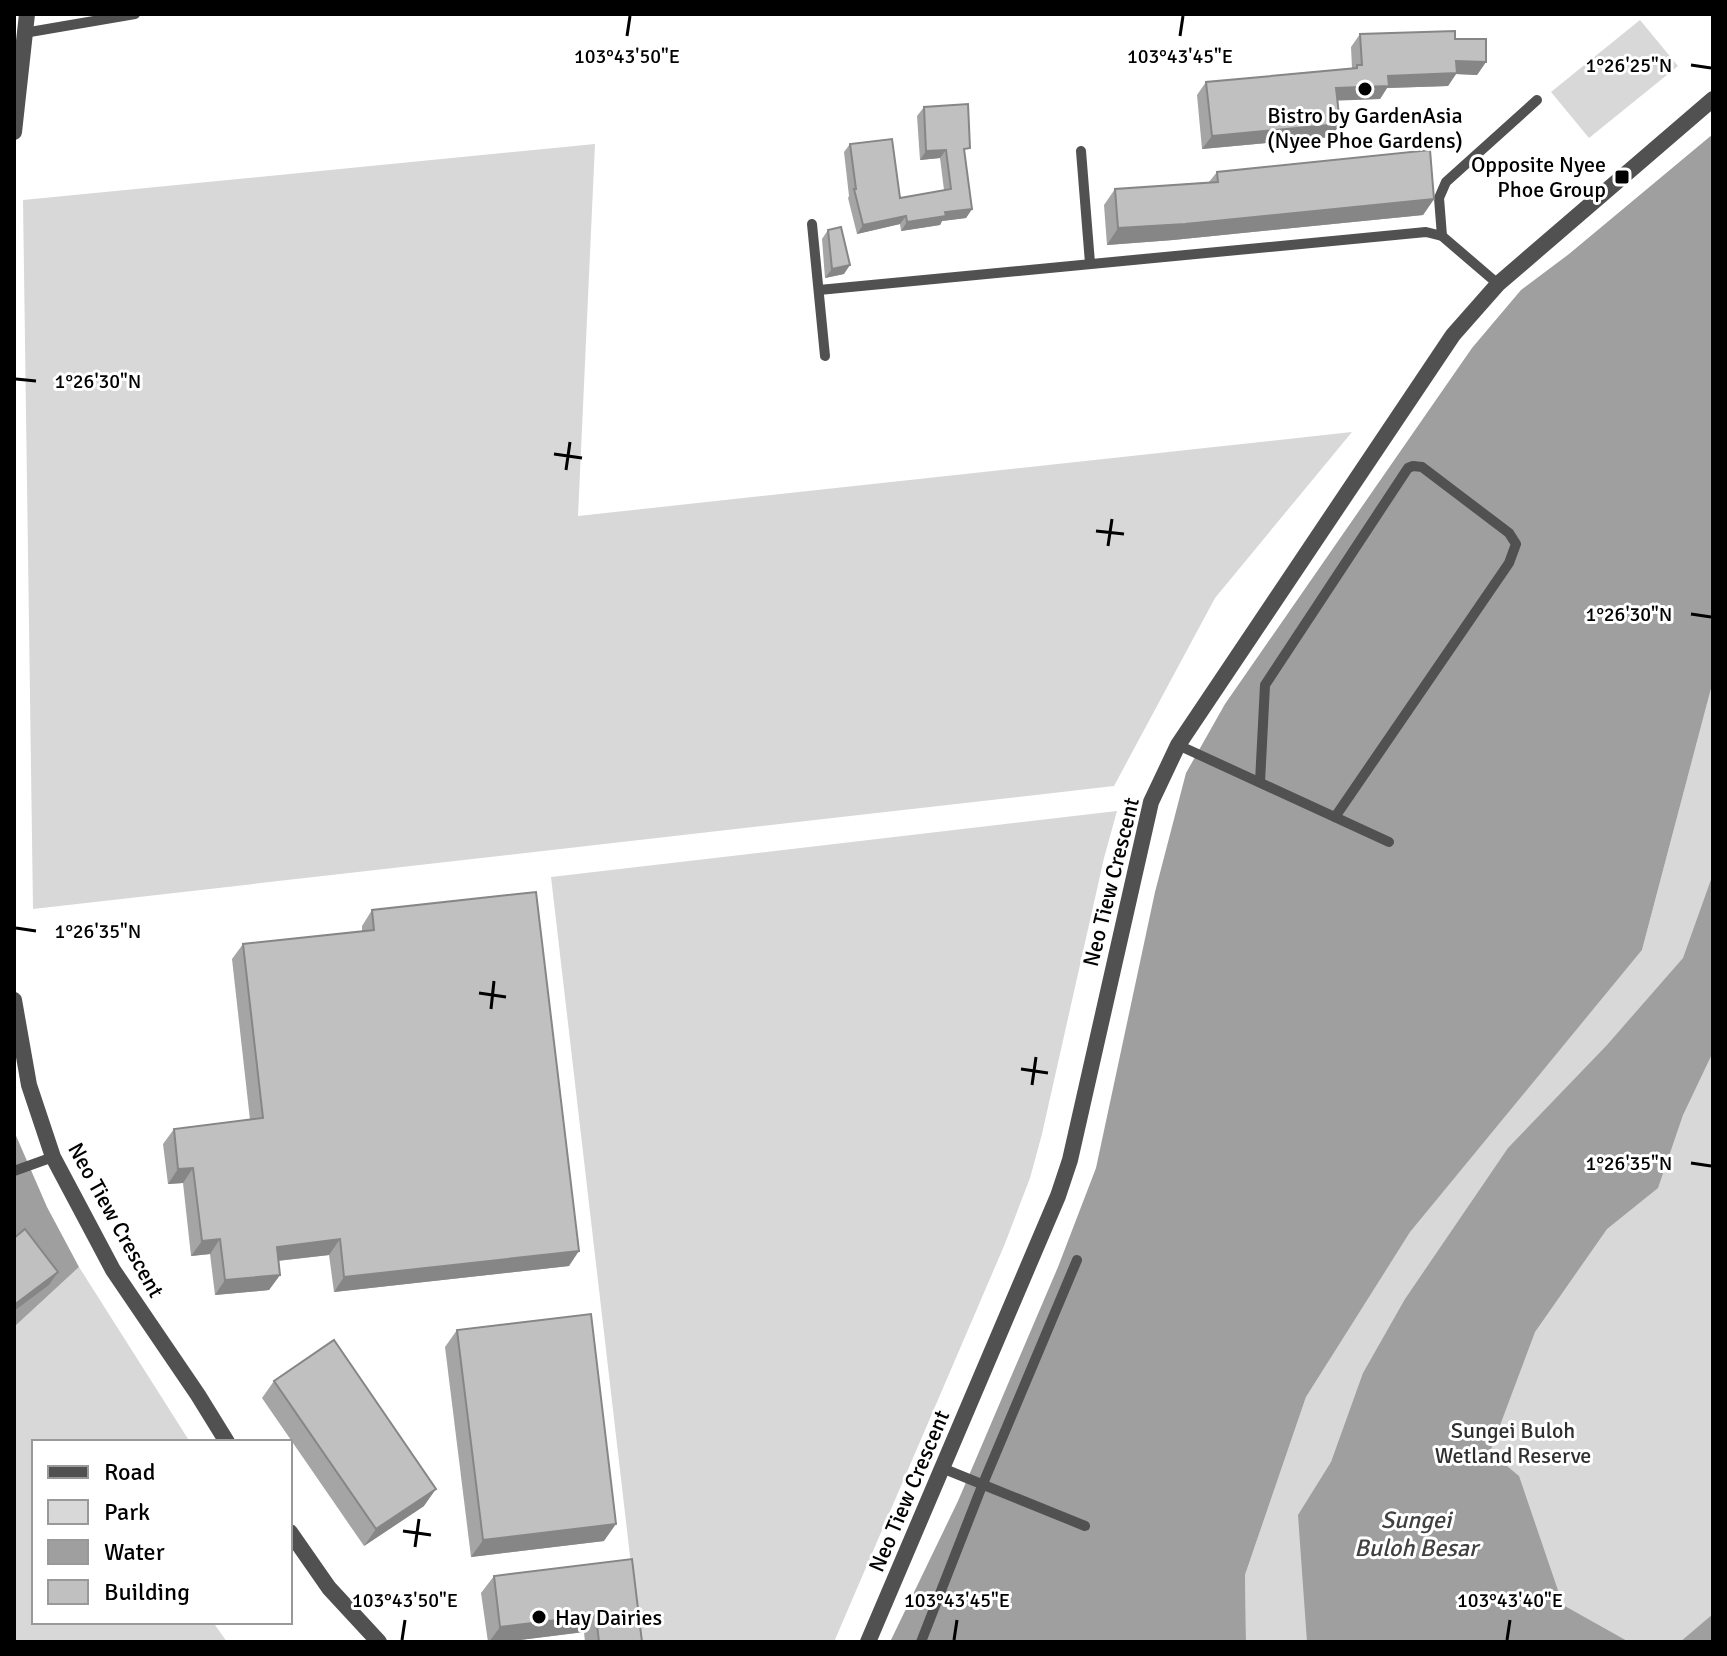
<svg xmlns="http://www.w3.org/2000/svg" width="1727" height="1656" font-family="Signika,sans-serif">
<rect width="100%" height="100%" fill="#fff"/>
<g fill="#d8d8d8">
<path d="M1640 20 1678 66 1589 138 1551 92Z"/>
<path d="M595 144 578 516 1352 432 1215 598 1114 786 33 909 23 200Z"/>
<path d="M1713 681V1642H1246L1245 1575 1306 1397 1409 1232 1642 950Z"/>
<path d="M1117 811 1104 858 1042 1134 1030 1178 1004 1246 834 1642H640L551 877Z"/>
<path d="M79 1267 190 1442H34V1622H213L227 1642H14V1327Z"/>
</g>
<g fill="#9f9f9f">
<path d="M1713 134V681L1642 950 1410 1232 1306 1397 1245 1575 1246 1642H890L958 1501 1058 1267 1096 1168 1155 892 1186 773 1225 704 1472 348 1521 290 1569 254Z"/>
<path d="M1713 874V1052L1683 1115 1658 1188 1607 1229 1535 1332 1490 1452 1519 1476 1563 1605 1629 1642H1307L1298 1515 1331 1462 1363 1373 1405 1299 1508 1148 1607 1045 1683 958Z"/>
<path d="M14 1131 47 1207 79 1267 14 1327Z"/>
<path d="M1713 1614V1642H1680Z"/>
</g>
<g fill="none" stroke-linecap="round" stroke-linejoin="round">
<g stroke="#515151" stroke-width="10">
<path d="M24 33 135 14"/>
<path d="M1081 151 1090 263"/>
<path d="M812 224 825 356"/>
<path d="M1442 236 1439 198 1446 182 1537 100"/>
<path d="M819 290 1426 232 1442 236 1498 284"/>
<path d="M1178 745 1389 842"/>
<path d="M1260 782 1265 685 1408 468 1413 466 1422 467 1509 533 1516 544 1509 563 1335 817"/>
<path d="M14 1171 53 1157"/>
<path d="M942 1468 1085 1526"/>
<path d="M921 1642 982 1486 1077 1260"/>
</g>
<g stroke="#515151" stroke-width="16">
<path d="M14 132 27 14"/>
<path d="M14 1000 29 1085 53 1157 113 1270 198 1395 227 1442"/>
<path d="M290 1532 329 1588 379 1642"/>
<path d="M868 1642 1058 1196 1070 1160 1151 802 1178 745 1453 335 1498 284 1713 99"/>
</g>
</g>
<g fill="#a5a5a5">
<path d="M1360 34 1455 39 1486 62 1477 75 1456 74 1448 86 1387 88 1380 99 1338 100 1340 124 1331 137 1202 149 1197 95 1206 82 1352 68 1351 47Z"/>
<path d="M924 107 965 155 972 209 966 218 942 221 940 225 901 231 900 224 857 234 848 198 849 196 844 152 850 144 900 198 944 190 940 158 920 160 917 116Z"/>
<path d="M1217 172 1434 199 1423 215 1173 240 1107 245 1104 205 1115 189 1209 182Z"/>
<path d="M828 230 844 274 825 278 822 239Z"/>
<path d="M372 910 569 1266 334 1292 329 1255 278 1261 280 1275 269 1290 215 1295 210 1254 191 1256 183 1183 168 1184 163 1144 174 1129 250 1120 232 959 243 944 362 931V926Z"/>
<path d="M457 1330 604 1541 471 1557 445 1347Z"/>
<path d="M274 1381 424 1506 364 1546 262 1398Z"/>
<path d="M632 1559 642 1642H585L584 1632 503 1642H488L481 1593 494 1576Z"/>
</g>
<g fill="#868686">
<path d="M1456 61 1486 62 1477 75 1456 74 1448 86 1387 88 1380 99 1327 101 1336 88Z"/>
<path d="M1340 124 1331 137 1202 149 1212 136Z"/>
<path d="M946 150 940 158 920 160 926 151Z"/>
<path d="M1434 199 1423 215 1173 240 1107 245 1118 228Z"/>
<path d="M972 209 966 218 942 221 940 225 901 231 907 222 945 212Z"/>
<path d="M906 216 900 224 857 234 863 225Z"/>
<path d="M850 265 844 274 825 278 832 269Z"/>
<path d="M193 1168 183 1183 168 1184 178 1169Z"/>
<path d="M220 1239 210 1254 191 1256 202 1241Z"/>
<path d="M340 1239 329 1255 266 1262 277 1247Z"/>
<path d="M579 1251 569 1266 334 1292 344 1277Z"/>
<path d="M58 1272 49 1285 14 1311V1305Z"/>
<path d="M280 1275 269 1290 215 1295 225 1280Z"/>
<path d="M436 1489 424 1506 364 1546 376 1529Z"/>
<path d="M616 1524 604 1541 471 1557 483 1540Z"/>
<path d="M596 1615 584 1632 503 1642H489L500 1627Z"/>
</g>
<g fill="#c0c0c0" stroke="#868686" stroke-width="2">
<path d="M1455 31V39H1486V62L1456 61 1457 73 1388 76 1389 86 1336 88 1340 124 1212 136 1206 82 1357 68V65H1362L1360 34Z"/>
<path d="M968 104 970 148 964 149 972 209 945 212 946 216 907 222 906 216 863 225 854 189H856L850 144 892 139 900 198 951 189 946 150 926 151 924 107Z"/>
<path d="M1430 150 1434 199 1185 224 1118 228 1115 189 1218 182 1217 172Z"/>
<path d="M841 227 850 265 832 269 828 230Z"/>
<path d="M536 892 579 1251 344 1277 340 1239 277 1247 280 1275 225 1280 220 1239 202 1241 193 1168 178 1169 174 1129 263 1118 243 944 374 930 372 910Z"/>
<path d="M25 1229 58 1272 14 1305V1238Z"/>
<path d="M591 1314 616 1524 483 1540 457 1330Z"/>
<path d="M334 1340 436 1489 376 1529 274 1381Z"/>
<path d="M632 1559 642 1642H599L596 1615 500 1627 494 1576Z"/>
</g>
<path fill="none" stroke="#000" stroke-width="3" d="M627 36 630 16M1180 36 1183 16M1691 65 1711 68M16 379 36 381M554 454 582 458M566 470 570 442M1096 531 1124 534M1108 546 1112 519M1691 614 1711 617M16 928 36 931M479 993 506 997M491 1009 494 981M1021 1069 1048 1073M1032 1085 1036 1057M1691 1163 1711 1166M403 1531 431 1535M415 1547 419 1519M402 1640 405 1620M954 1640 957 1620M1507 1640 1510 1620"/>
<g fill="#000" stroke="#fff" stroke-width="3">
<circle cx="1365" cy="89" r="8"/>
<rect x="1614" y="169" width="16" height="16" rx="4"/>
<circle cx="539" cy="1617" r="8"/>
</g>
<g text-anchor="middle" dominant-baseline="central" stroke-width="6" stroke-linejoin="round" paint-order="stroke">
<g font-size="22" fill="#000" stroke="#fff">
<text x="1365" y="115">Bistro by GardenAsia<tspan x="1365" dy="25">(Nyee Phoe Gardens)</tspan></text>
<text x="1606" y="164" text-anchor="end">Opposite Nyee<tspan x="1606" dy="25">Phoe Group</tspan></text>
<text x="555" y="1617" text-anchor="start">Hay Dairies</text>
</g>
<g font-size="22" fill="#000" stroke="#fff">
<text transform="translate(1111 882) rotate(-76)">Neo Tiew Crescent</text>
<text transform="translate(116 1220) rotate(61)">Neo Tiew Crescent</text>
<text transform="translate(909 1491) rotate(-67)">Neo Tiew Crescent</text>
</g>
<g font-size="22" fill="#2f2f2f" stroke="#fff">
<text x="1513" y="1430">Sungei Buloh<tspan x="1513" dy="25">Wetland Reserve</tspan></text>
</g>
<g font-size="24" font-style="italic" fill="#404040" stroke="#fff">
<text x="1416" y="1520">Sungei<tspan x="1416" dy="28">Buloh Besar</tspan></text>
</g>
</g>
<g font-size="20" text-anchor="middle" fill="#000" stroke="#fff" stroke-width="6" stroke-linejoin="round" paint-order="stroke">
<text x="627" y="63">103°43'50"E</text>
<text x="1180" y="63">103°43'45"E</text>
<text x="1629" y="72">1°26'25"N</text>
<text x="98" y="388">1°26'30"N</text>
<text x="1629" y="621">1°26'30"N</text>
<text x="98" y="938">1°26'35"N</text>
<text x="1629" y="1170">1°26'35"N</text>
<text x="405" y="1607">103°43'50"E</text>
<text x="957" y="1607">103°43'45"E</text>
<text x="1510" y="1607">103°43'40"E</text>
</g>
<rect width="1727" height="1656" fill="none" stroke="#000000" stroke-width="32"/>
<rect x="32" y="1440" width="260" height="184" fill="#ffffff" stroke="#999999" stroke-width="2"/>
<rect x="48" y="1466" width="40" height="12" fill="#515151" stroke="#999999" stroke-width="2"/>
<text x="104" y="1480" font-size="24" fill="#000000">Road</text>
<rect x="48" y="1500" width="40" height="24" fill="#d8d8d8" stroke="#999999" stroke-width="2"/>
<text x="104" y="1520" font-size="24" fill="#000000">Park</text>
<rect x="48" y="1540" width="40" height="24" fill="#9f9f9f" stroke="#999999" stroke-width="2"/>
<text x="104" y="1560" font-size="24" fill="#000000">Water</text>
<rect x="48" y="1580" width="40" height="24" fill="#c0c0c0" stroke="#999999" stroke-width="2"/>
<text x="104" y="1600" font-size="24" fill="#000000">Building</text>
</svg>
